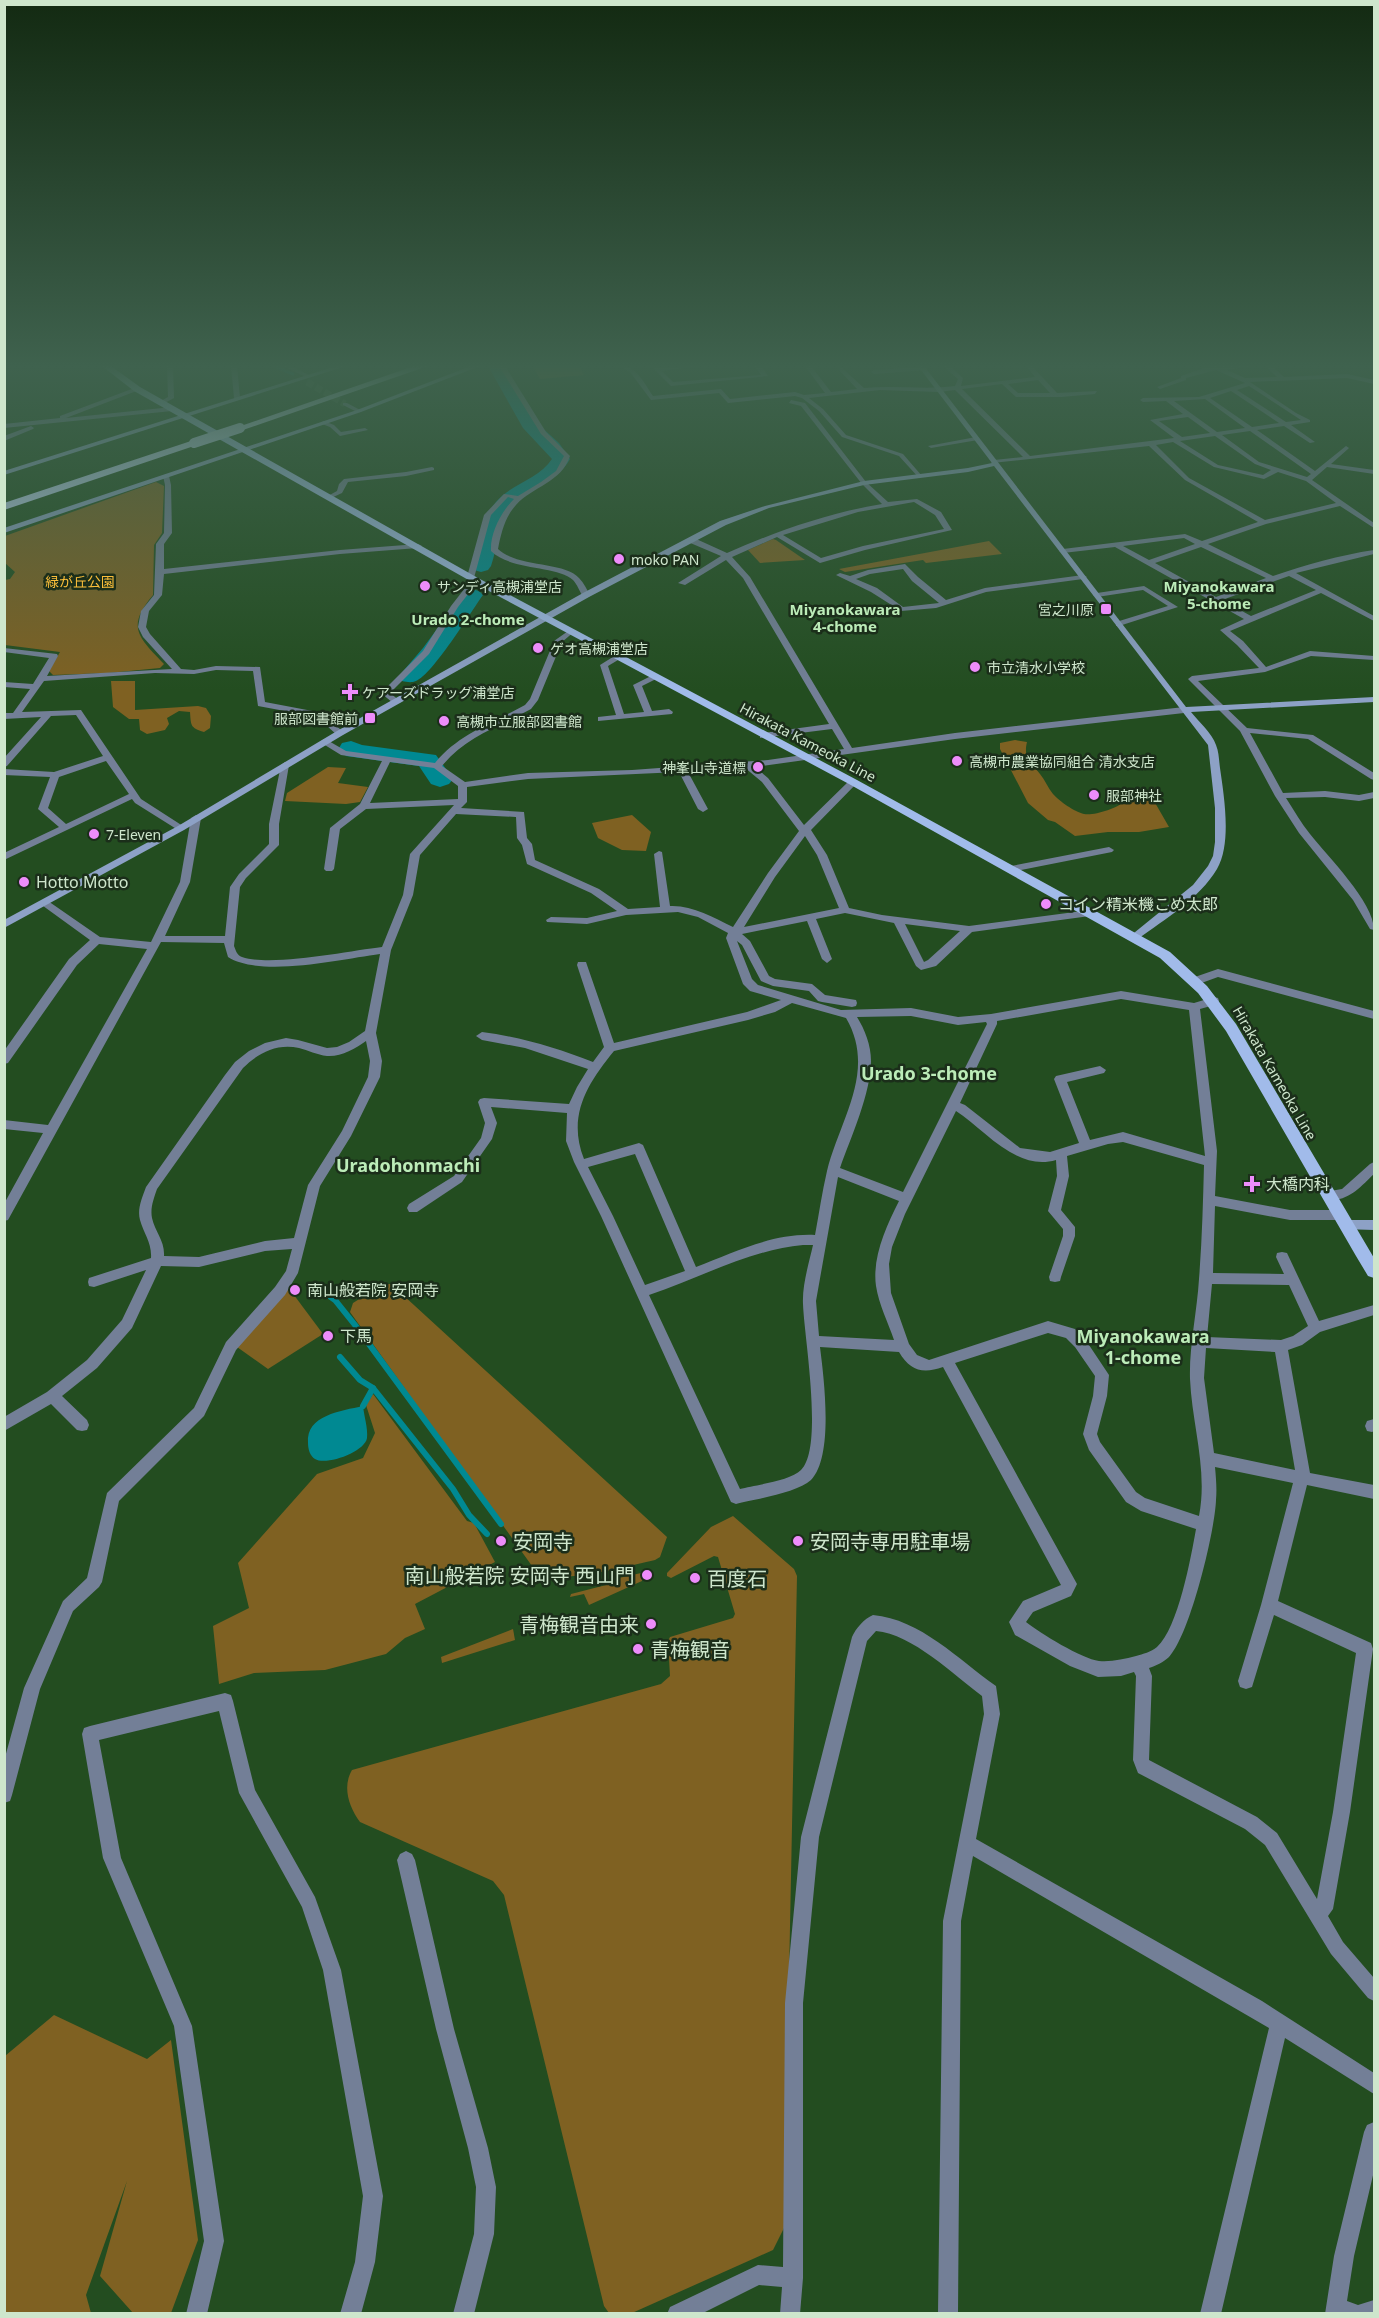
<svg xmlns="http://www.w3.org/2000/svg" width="1379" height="2318" font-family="'Noto Sans','Noto Sans JP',sans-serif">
<rect width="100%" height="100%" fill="#234d20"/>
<g fill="#7f6122">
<path d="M533 366H579L584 375 540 379Z"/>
<path d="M156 482 164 486 162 533 154 545 153 595C126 627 138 637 164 664L160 668 108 673 53 675 49 671 60 652 5 645V580L10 579 15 572 5 563V536Z"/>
<path d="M773 539 776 540 805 560 760 563 748 550Z"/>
<path d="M989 541 1002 554 926 563 923 560 845 572 839 569Z"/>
<path d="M111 681H135V710L198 706 206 708 211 716 210 728 204 732C190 728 191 725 190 712L179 711 167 718 169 724 165 730 147 734 140 730 139 719H129L113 707Z"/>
<path d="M1015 740 1027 742C1023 759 1031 762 1040 774 1045 780 1048 788 1053 794 1059 801 1075 812 1084 814 1094 816 1117 808 1124 802L1122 795 1125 793 1150 794 1169 827 1139 832H1108L1075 836 1055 822 1048 820 1028 803 1000 749V743Z"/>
<path d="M328 767 346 768 338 783 368 787 360 802 346 804 285 801 287 793Z"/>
<path d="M632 815 651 832 646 851 622 850 598 838 592 823Z"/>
<path d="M383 1284H391L667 1537 660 1557 655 1560C628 1566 560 1585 537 1573L350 1312 353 1303Z"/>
<path d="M288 1287 323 1334 268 1369 237 1347Z"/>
<path d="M373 1394 467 1521 474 1523 495 1562 415 1604 425 1629 405 1638 386 1654 325 1670 254 1673 219 1684 213 1626 249 1608 238 1563 317 1474 363 1458 375 1433 366 1405Z"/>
<path d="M733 1516 794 1569 797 1576 784 2228 773 2250 632 2313H609L604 2306 504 1895 493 1881 360 1822C349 1807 342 1787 352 1770L661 1684 670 1676 668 1641 670 1637 733 1618 735 1614 718 1557 714 1556 671 1578 667 1576V1573L711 1527Z"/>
<path d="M641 1573 642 1581 589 1605 584 1594 570 1597 571 1594 610 1584V1580Z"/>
<path d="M513 1629 515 1640 442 1663 441 1657Z"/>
<path d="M54 2015 147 2059 171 2040 198 2240 171 2313H133L100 2276 127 2181 86 2295 91 2313H5V2056Z"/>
</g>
<path fill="#008992" d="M363 1406C364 1416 368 1428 367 1438 365 1452 326 1466 315 1459 310 1456 308 1449 308 1443 306 1415 341 1411 363 1406Z"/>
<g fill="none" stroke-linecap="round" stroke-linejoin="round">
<path stroke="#008992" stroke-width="3" d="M274 366 293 374"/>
<g stroke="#008992" stroke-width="6">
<path d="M321 1290 335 1300 355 1325 501 1524"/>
<path d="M340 1357 360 1380 373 1388 453 1489 469 1515 487 1534"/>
<path d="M363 1406 373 1388"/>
</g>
<g fill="#008992" fill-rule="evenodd">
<path d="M488 366H504L539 425 559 443 570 459C556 484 525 489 509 511 499 527 497 548 491 566L488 570 481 572 474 570 471 566C479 541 482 513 503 495 519 482 541 476 552 459L523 428Z"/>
<path d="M472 589 479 591 483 595C470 613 433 674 416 681 411 683 407 682 402 681L399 676 423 648 465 591Z"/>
<path d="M351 741 362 745 436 755 453 779 449 784 440 787 431 784 419 766 346 756 339 748 342 743Z"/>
</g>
<path stroke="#3d643a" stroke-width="7" stroke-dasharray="7 3" stroke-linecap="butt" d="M307 382 345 404"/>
<g fill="#737f97" fill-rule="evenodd">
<path d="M167 366H173L174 398 161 405 159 404V402L168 397Z"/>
<path d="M231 366H237L240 398 237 400 234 398Z"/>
<path d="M283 366H291L311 376 306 377Z"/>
<path d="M499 366H505L546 432 570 456C561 483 533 486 516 505 505 517 501 533 498 549 518 568 564 561 579 578 584 583 587 590 590 595L583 597C580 592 577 584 573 580 557 565 511 571 491 551 490 533 501 512 514 499L508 497 491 515 474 578 479 580 458 607 429 654 390 693 400 701 393 703 381 693 423 651 451 606 472 579 467 577 484 515 504 494 518 496 541 482 556 471 564 456 541 434Z"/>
<path d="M620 366C637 366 644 383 653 396L721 389 730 399 795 392 804 395 825 393 805 366H811L831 392 857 389 839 370 841 367 864 388C894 385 925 390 955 386L958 379 943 366H950L963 378 961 386 1035 377 1026 366H1032L1057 393 1097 391 1095 394 1061 397H1016L1002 384 962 389 1030 456 1174 438 1150 420 1183 414 1166 401 1143 402 1140 400 1143 398 1199 397 1245 383 1216 370 1186 378V380L1160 389 1157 387 1181 378V376L1210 366H1251L1227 370 1245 378 1277 377 1265 366H1272L1284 377 1347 374 1374 380V384L1347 378 1250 382 1296 413 1310 420V422L1291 425 1315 442 1310 443 1284 426 1257 430 1315 471 1346 446 1349 448 1348 449 1331 464 1374 470V474L1327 467 1312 480 1374 523V528L1340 506 1266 524 1208 544 1273 576C1305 565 1340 555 1374 550V554L1296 573 1374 616V621L1321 593 1230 631 1243 641 1266 667 1310 651 1374 656V660L1311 656 1265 672 1198 681 1247 728 1313 735 1374 773V780L1371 779 1308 739 1250 733 1283 793 1325 791 1359 795 1374 792V798L1359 801 1325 797 1286 798C1294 810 1301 823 1310 834 1328 857 1374 902 1374 930L1370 929 1353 900 1299 833 1275 796 1240 731 1188 679 1192 676 1259 668 1237 645 1220 630 1244 619 1115 547 1063 553 1059 551 1063 549 1185 534 1202 541 1258 522 1185 480 1149 446 992 463 991 462 994 460 1023 457 955 390 939 392 880 390 809 398 823 409 846 435 903 454 922 476 919 478 899 456 842 437 819 411 802 398 795 396 728 403 719 393 651 400 630 372ZM1038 380 1050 393H1018L1008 384ZM1249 386 1301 420 1286 422 1237 390ZM1231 391 1279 423 1252 427 1210 398ZM1205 399 1245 428 1217 432 1174 401ZM1188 417 1210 433 1182 437 1159 421ZM1250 431 1311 474 1307 477 1259 462 1222 435ZM1215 436 1255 464 1271 470 1263 475 1218 465 1180 441ZM1173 442 1214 467 1264 479 1278 472 1306 481 1336 503 1265 520 1189 478 1156 445ZM1184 538 1195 544 1149 560 1123 546ZM1201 547 1266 578 1216 597 1155 563ZM1289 576 1316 590 1251 616 1222 600Z"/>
<path d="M651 366 659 368 698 366 662 371 673 382 761 375 755 366H761L768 376 671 386Z"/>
<path d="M923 367 925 370 874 374 871 372 874 370Z"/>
<path d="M137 387 139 390 66 418 172 407 175 409 172 411 4 428V424L60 418V416Z"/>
<path d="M791 400 805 403 866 482 888 502 917 499 941 512 952 530 865 550 820 563 777 537 732 557 750 577 852 748 955 733 1184 707 1188 710 1184 713 955 739 755 767 768 778 804 825 850 780 853 779 858 782 811 830 827 855 849 908 882 915 969 926 1090 910 1095 913 1090 916 972 932 936 966 921 970 916 966 894 923 845 913 816 919 832 959 827 963 822 959 807 921 742 934 750 941 769 976 775 979 812 984 825 995 856 1000 857 1003 856 1006 852 1007 822 1002 818 1001 809 991 773 986 761 981 742 945 737 941 752 979 758 985 841 1010 911 1008 958 1017 991 1014 1121 991 1194 1003 1214 997 1218 998 1219 1001 1218 1004 1200 1009 1217 1151 1215 1196 1290 1210H1340L1344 1211 1346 1215 1344 1219 1340 1220H1290L1215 1206 1213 1273 1284 1274 1276 1257 1277 1253 1282 1252 1287 1253 1319 1321 1374 1305V1315L1320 1332 1302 1345 1288 1350 1310 1473 1374 1485V1499L1307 1485 1278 1601 1371 1643 1373 1649 1350 1812 1333 1909 1328 1916 1343 1942 1374 1978V2001L1368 1998 1331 1954 1265 1845 1245 1829 1138 1773 1133 1760 1136 1676 1134 1672 1121 1676 1098 1677 1070 1666 1015 1635 1009 1622 1023 1601 1061 1585 943 1367C923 1374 910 1371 899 1352L820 1347C824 1379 834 1456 811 1480 797 1493 755 1499 736 1504L731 1502 601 1216 574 1162 566 1141 567 1113 491 1107 497 1123 492 1139 462 1182 417 1212H409L407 1208 409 1204 454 1176 481 1138 485 1123 478 1102 480 1099 484 1098 569 1104 577 1087 588 1069 525 1048 482 1040 476 1036 482 1032C520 1037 557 1048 593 1062L604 1047 577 965 578 962H586L587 965 614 1043 747 1012 781 1000 750 991 743 984 726 938 728 933 698 917 678 912 626 915 587 924 547 922 546 920 551 917 587 918 617 911 591 893 527 864 522 845 517 838 516 817 456 814 420 855 413 895 391 950 376 1033 382 1061 380 1077 351 1136 320 1186 298 1273 285 1295 236 1350 204 1416 119 1501 102 1582 99 1587 73 1611 40 1689 12 1795 10 1801 4 1803V1761L24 1688 63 1601 87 1578 107 1493 194 1408 226 1342 275 1287 286 1271 292 1249 265 1251 199 1267 161 1266 132 1328 97 1368 62 1396 87 1420 89 1425 87 1430 82 1431 77 1430 51 1404 4 1431V1417L47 1392 87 1360 122 1320 146 1270 94 1287 89 1286 88 1282 89 1278 151 1258C152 1243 144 1234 140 1220 137 1209 142 1198 146 1187L225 1075 235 1062 249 1051 265 1043 286 1038 298 1040 327 1048 337 1047 349 1042 365 1031 380 954C342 959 261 978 228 957L224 943 161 942 8 1220 4 1221V1204L43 1133 4 1129V1120L48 1125 147 949 99 944 77 965 8 1063 4 1064V1051L69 959 90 940 39 903 44 900 48 901 100 937 151 942 180 882 191 818 196 815 201 818 190 882 165 936H225L230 887 239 874 269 844V824L281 765 285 762 289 765 279 824V845L246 878 240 887 234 946C236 951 237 955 242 957 272 967 348 951 382 947L403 895 410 854 454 805 366 809 340 829 334 869 332 871H326L324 869 330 828 360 804 382 761 341 755 320 742 324 739 327 740 346 751 435 763C458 734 493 723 525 705L530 699 554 641 571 629 575 631 562 642 538 700 531 709C500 726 465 737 442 766L465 782 528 773 632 770 768 760 844 749 832 729 760 738V734L763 733 829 724 743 578 726 560 685 585 678 583 721 556 688 542V538H694L727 553C777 531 828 513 882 504L862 484 801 406 789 403ZM914 502 935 515 944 529 863 546 821 558 783 535 858 512ZM390 762 434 768 458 786V799L370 803ZM744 767 762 782 799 831 768 873 733 927C713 917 692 905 670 906L662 852 659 851 654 854 660 907 628 909 599 889 535 860 532 844 527 838 524 812 461 808 467 802V787L528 779 679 772 698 809 703 812 708 809 688 772ZM805 836 817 855 839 908 744 927 775 877ZM905 924 960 931 928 960 924 962ZM1121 999 1189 1010 1205 1156 1123 1132 1090 1140 1067 1082 1104 1073 1106 1070 1100 1066 1056 1076 1054 1079 1079 1143 1050 1152 1020 1148 965 1105 960 1103 997 1024V1021ZM792 1003 846 1018C877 1071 840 1119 827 1171 822 1192 819 1214 815 1235 773 1233 735 1252 696 1267L643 1145 639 1143 584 1159C567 1116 587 1084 614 1051L748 1020 775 1012ZM911 1016 958 1025 986 1022 987 1024 903 1192 840 1168C851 1137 871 1093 871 1061 871 1045 865 1030 857 1017ZM366 1041 370 1061 368 1077 342 1131 308 1185 294 1238 265 1241 199 1257 164 1256C165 1241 155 1232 152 1218 150 1208 154 1198 157 1189L243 1068C258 1053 277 1043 299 1048 308 1050 317 1055 327 1056 341 1057 355 1049 366 1041ZM956 1111C985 1130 1017 1172 1056 1160L1057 1176 1048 1211 1063 1229V1236L1049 1277 1050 1281 1055 1282 1060 1281 1061 1277 1075 1236V1227L1061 1210 1069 1176 1067 1156 1108 1144 1123 1142 1204 1165C1203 1203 1202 1241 1199 1279 1197 1312 1189 1347 1190 1379 1192 1425 1208 1470 1199 1516L1145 1498 1136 1492 1100 1442 1097 1434 1107 1396 1109 1375 1085 1339 1075 1329 1048 1321 929 1360 917 1355 909 1344 891 1293 889 1264 892 1247 905 1214ZM635 1154 685 1271 645 1285 613 1216 588 1167ZM838 1177 899 1201C886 1227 872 1257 876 1286 879 1305 888 1322 894 1340L819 1336 816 1301ZM803 1245H813C809 1263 802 1285 803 1304 804 1336 824 1448 801 1470 790 1481 755 1485 740 1489L649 1295C700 1278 749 1250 803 1245ZM1212 1284 1289 1285 1308 1326 1293 1336 1281 1340 1207 1337ZM1048 1333 1066 1338 1075 1347 1095 1376 1093 1396 1083 1434 1089 1450 1126 1502 1141 1511 1196 1529C1191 1557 1178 1628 1157 1647 1151 1652 1143 1654 1136 1656 1124 1659 1112 1662 1099 1661 1082 1659 1040 1633 1026 1622L1033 1612 1071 1596 1077 1584 955 1363ZM1206 1348 1275 1352 1295 1470 1214 1453 1204 1378ZM1215 1467 1293 1483 1261 1605 1238 1681 1240 1687 1246 1689 1252 1687 1274 1615 1356 1653 1333 1812 1317 1899 1277 1833 1257 1817 1149 1760 1152 1676 1149 1668C1155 1666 1164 1662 1169 1657 1190 1635 1215 1531 1216 1500 1217 1489 1216 1478 1215 1467Z"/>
<path d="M343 403H347L362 411 357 412 343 405Z"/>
<path d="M324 421 334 425 341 432 365 428 368 430 340 436 330 427 322 424V422Z"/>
<path d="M31 426 34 428 33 429 4 441V436Z"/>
<path d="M976 437 979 439 978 440 931 448 928 446Z"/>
<path d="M432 467 434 468V470L406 476 348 482 342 493 329 499 326 497 337 491 339 484 344 479 406 472Z"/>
<path d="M166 474 169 476 171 485 172 533 164 544V569L340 550 418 544 422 546 418 548 340 554 164 574 162 595 149 611 146 627 150 634 181 669 194 670 216 666 260 667 265 702 323 713 344 733 337 735 317 717 258 706 253 671 216 670 194 674 155 673 44 681 22 712 81 710 141 799 186 828 181 831 178 830 135 803 132 799 4 860V853L59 827 38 809 50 777 4 775V769L54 772 103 756 76 715 51 716 7 766 4 767V758L41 717 4 719V713H13L30 689 4 687V682L33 684 49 658 4 652V648L57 654 58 656 47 676 172 669 143 637 138 627 141 611 154 595 156 544 164 533 165 485 163 476ZM106 761 129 794 66 824 48 808 59 777Z"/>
<path d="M905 564 918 577 946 600 985 588 1083 575 1087 577 1083 579 986 592 936 608 901 611 871 592 836 575 840 573 850 576 868 570ZM903 569 912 581 939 603 903 607 877 588 856 579 870 574Z"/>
<path d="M1144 586 1178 607 1119 626H1116V622L1168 606 1143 590 1097 597 1093 595 1097 593Z"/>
<path d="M616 655 623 657 608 666 624 714 644 712 633 685 655 674H658V678L642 686 652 711 669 709 673 712 672 714 598 721V717L616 715 600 665Z"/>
<path d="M1109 847 1114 850 1112 852 1011 872 1006 869 1011 866Z"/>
<path d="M1218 969 1374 1011V1019L1218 977 1196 985 1191 981 1192 978Z"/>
<path d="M1374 1162V1174C1360 1187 1346 1205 1324 1198L1322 1195 1324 1192 1342 1189 1370 1164Z"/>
<path d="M1374 1419V1431L1372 1432 1367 1431 1365 1426 1367 1421Z"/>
<path d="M873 1615C920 1619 959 1660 996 1686L1000 1714 976 1839 1262 2001 1374 2073V2094L1285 2038 1221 2314H1200L1269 2028 973 1856 961 1921 958 2314H938L943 1921 984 1714 982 1696C954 1675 912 1634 876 1631L867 1641 819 1837 803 2003V2278L800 2314H780L782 2287 759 2285 701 2314H667L670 2307 758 2265 783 2267 785 2003 801 1837 852 1637C856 1628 864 1619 873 1615Z"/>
<path d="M225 1693 231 1695 233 1701 255 1790 315 1897 341 1970 383 2196 375 2262 361 2314H340L355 2262 363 2196 323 1970 302 1907 239 1793 219 1711 99 1740 121 1858 192 2026 224 2241 207 2314H186L204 2241 174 2026 103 1858 82 1734 84 1728 90 1726Z"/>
<path d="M406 1851 412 1854 415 1860 454 2029 488 2148 496 2187 494 2234 474 2314H453L474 2234 476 2187 468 2148 436 2029 397 1860 400 1854Z"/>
<path d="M1374 2122V2171L1354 2256 1347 2301 1358 2305 1374 2300V2314H1325L1334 2256 1364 2132 1367 2125Z"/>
</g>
<g fill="#8da1c6" fill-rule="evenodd">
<path d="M336 366H346L4 475V471Z"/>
<path d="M471 366H480L361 412 4 533V528L357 410Z"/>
<path d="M918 366H924L1186 707 1374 697V702L1191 712C1199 722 1212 733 1216 745 1219 752 1219 761 1220 768 1224 796 1232 843 1217 869 1199 899 1165 919 1138 939H1130L1129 937 1193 885 1208 866 1213 856 1215 842V808L1208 745 994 466 968 472 864 485 769 508 726 525 589 597 343 735 184 830 4 928V920L178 826 337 731 583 593 720 521 765 506 864 481 968 468 992 463Z"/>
<path d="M1346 1220H1374V1230L1342 1229 1340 1225 1342 1221Z"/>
</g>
<path fill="#a1bbea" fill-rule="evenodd" d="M102 366H111L140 387 478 578 857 780 1170 952 1207 986 1236 1024 1374 1258V1278L1368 1276 1356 1256 1226 1031 1198 993 1160 958 849 784 472 582 134 391Z"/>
<g fill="#bfd2f4" fill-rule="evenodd">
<path d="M414 366H428L243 430 235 428Z"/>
<path d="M194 440 199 443 197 445 4 510V503Z"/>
</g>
<path stroke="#bfd2f4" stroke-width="10" d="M194 443 240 428"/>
</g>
<linearGradient id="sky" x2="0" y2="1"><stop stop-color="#132a12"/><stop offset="0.53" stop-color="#3f624e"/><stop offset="1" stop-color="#3f624e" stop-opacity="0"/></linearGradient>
<rect width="1379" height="691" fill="url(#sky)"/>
<g fill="#ed8cfa" stroke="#1b2e1a" stroke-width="2">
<circle cx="619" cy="559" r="6"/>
<circle cx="425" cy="586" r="6"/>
<rect x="1100" y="603" width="12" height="12" rx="3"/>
<circle cx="538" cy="648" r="6"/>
<circle cx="975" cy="667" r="6"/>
<path d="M347 683h6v6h6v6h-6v6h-6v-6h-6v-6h6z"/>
<rect x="364" y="712" width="12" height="12" rx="3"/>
<circle cx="444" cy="721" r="6"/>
<circle cx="957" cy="761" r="6"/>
<circle cx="758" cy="767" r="6"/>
<circle cx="1094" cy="795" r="6"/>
<circle cx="94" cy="834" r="6"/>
<circle cx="24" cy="882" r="6"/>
<circle cx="1046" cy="904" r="6"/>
<path d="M1249 1175h6v6h6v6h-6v6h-6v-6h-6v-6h6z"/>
<circle cx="295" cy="1290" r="6"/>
<circle cx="328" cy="1336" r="6"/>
<circle cx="501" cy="1541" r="6"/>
<circle cx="798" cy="1541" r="6"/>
<circle cx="647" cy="1575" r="6"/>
<circle cx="695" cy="1578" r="6"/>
<circle cx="651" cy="1624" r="6"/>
<circle cx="638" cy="1649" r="6"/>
</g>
<g text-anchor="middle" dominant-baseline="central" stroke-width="5" stroke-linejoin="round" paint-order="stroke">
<g font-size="14" fill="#cee6cc" stroke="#1b2e1a" text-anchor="start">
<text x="631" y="559">moko PAN</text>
<text x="437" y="586">サンディ高槻浦堂店</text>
<text x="1094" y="609" text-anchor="end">宮之川原</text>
<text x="550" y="648">ゲオ高槻浦堂店</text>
<text x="987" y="667">市立清水小学校</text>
<text x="362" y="692">ケアーズドラッグ浦堂店</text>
<text x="358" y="718" text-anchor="end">服部図書館前</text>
<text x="456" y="721">高槻市立服部図書館</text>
<text x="969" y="761">高槻市農業協同組合 清水支店</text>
<text x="746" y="767" text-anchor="end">神峯山寺道標</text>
<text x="1106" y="795">服部神社</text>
<text x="106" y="834">7-Eleven</text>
</g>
<g font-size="14" fill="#fabe3a" stroke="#1b2e1a">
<text x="80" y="581">緑が丘公園</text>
</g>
<g font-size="14" fill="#cee6cc" stroke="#1b2e1a">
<text transform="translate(808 742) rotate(28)">Hirakata Kameoka Line</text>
<text transform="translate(1275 1073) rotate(60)">Hirakata Kameoka Line</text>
</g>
<g font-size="15" font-weight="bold" fill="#bcecb8" stroke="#1b2e1a">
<text x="1219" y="586">Miyanokawara<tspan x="1219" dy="17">5-chome</tspan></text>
<text x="845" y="609">Miyanokawara<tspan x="845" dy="17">4-chome</tspan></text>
<text x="468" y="619">Urado 2-chome</text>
</g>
<g font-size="16" fill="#cee6cc" stroke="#1b2e1a" text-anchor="start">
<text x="36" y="882">Hotto Motto</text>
<text x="1058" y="904">コイン精米機こめ太郎</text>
<text x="1266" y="1184">大橋内科</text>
<text x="307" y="1290">南山般若院 安岡寺</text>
<text x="340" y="1336">下馬</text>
</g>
<g font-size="18" font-weight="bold" fill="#bcecb8" stroke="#1b2e1a">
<text x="929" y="1073">Urado 3-chome</text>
<text x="408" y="1165">Uradohonmachi</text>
<text x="1143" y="1336">Miyanokawara<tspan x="1143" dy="21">1-chome</tspan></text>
</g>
<g font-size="20" fill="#cee6cc" stroke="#1b2e1a" text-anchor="start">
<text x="513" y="1541">安岡寺</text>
<text x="810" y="1541">安岡寺専用駐車場</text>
<text x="635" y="1575" text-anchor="end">南山般若院 安岡寺 西山門</text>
<text x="707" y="1578">百度石</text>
<text x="639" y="1624" text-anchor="end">青梅観音由来</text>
<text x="650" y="1649">青梅観音</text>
</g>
</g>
<rect width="1379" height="2318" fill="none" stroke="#cee6cc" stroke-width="12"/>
</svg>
